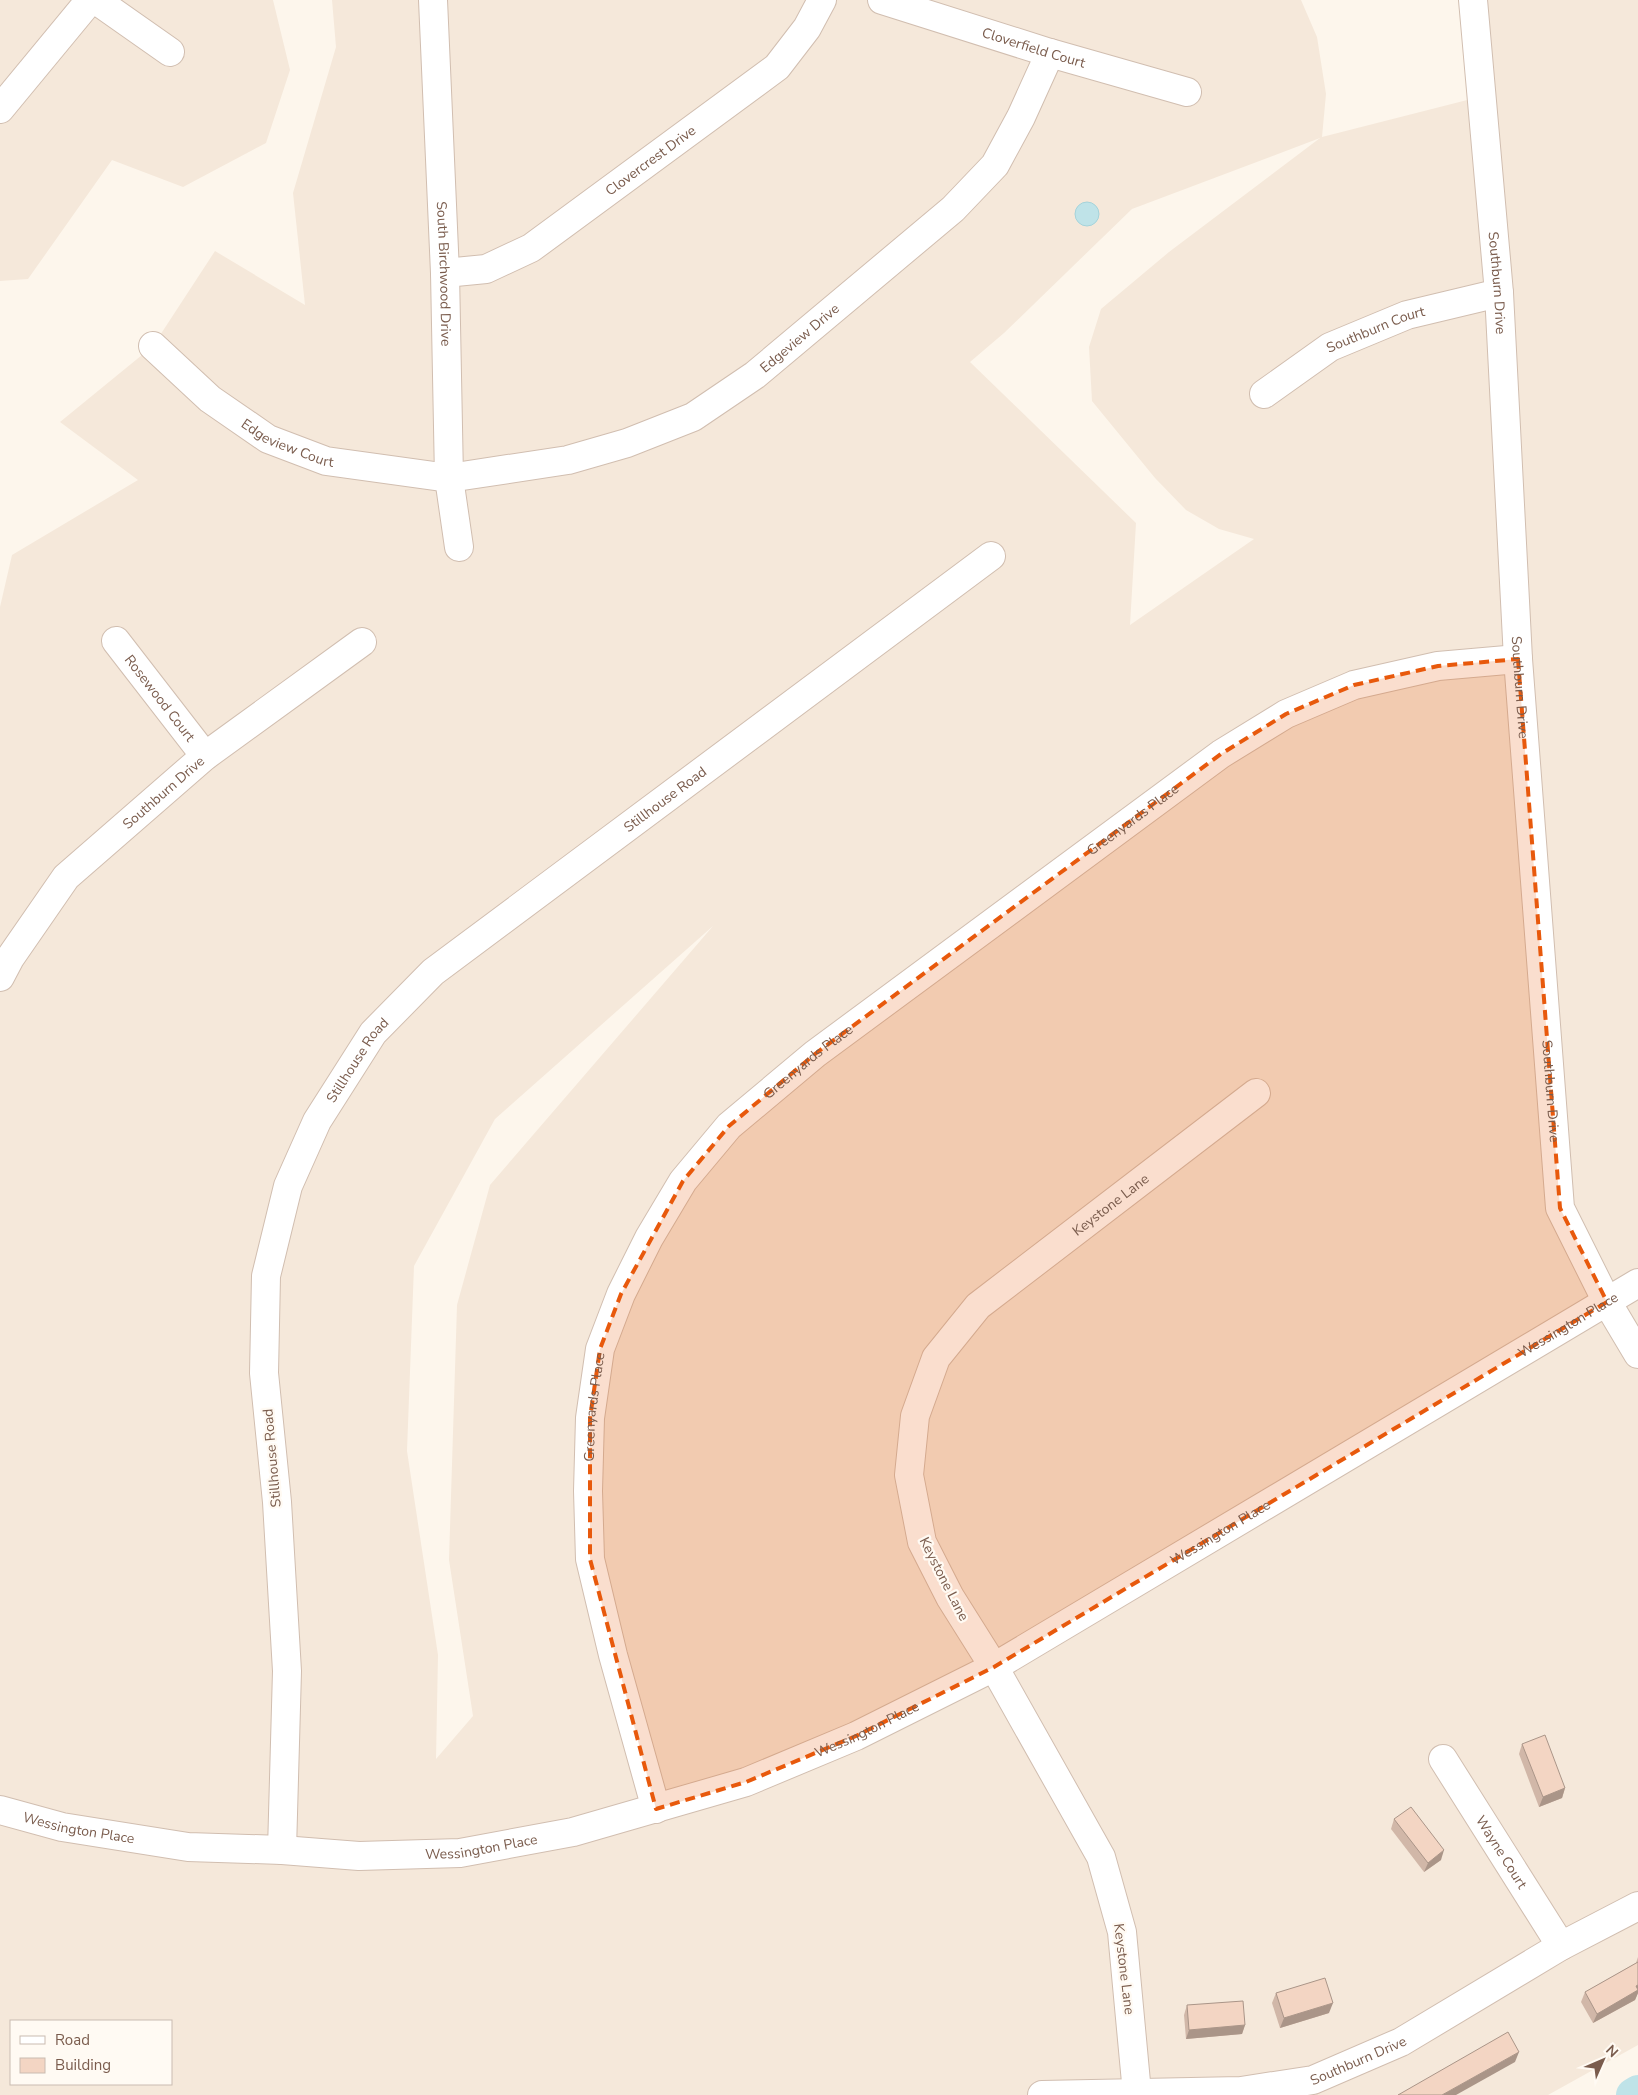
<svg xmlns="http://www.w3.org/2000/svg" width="1638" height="2095" font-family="'Nunito Sans',sans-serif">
<rect width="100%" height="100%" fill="#fdf6ec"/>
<g fill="#f5e8da" fill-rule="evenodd">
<path d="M0 0H273L290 70 266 143 183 187 112 160 28 279 0 281Z"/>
<path d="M332 0H1301L1317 37 1326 94 1322 137 1479 97 1473 0H1638V2045L1548 2095H0V607L12 555 138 480 60 422 153 346 215 251 305 305 293 193 336 47ZM1320 138 1169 252 1101 309 1089 347 1092 401 1155 478 1186 510 1219 529 1254 539 1130 625 1136 523 970 362 1004 333 1132 209ZM713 926 490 1185 457 1305 449 1560 473 1716 436 1759 438 1655 407 1451 414 1266 495 1119ZM11 2021H171V2084H11Z"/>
</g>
<circle fill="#bfe3e8" stroke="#a5d3da" cx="1087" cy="214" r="12"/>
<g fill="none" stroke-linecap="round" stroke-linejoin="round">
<path stroke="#bfe3e8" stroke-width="34" d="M1633 2095 1638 2092"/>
<defs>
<g id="minor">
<path d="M96 0 170 52"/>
<path id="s1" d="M433 0 445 273 449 478 459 547"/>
<path id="s2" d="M882 0 1050 53 1187 92"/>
<path id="s3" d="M1473 0 1499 293 1518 659 1560 1208 1607 1302 1638 1354"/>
<path d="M0 109 90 0"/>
<path id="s4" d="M445 273 486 269 531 248 777 67 807 28 822 0"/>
<path id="s5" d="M153 346 210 399 268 439 326 461 449 478 568 460 627 443 693 417 755 375 953 209 995 165 1021 117 1050 53"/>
<path id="s6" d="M1264 394 1330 347 1407 315 1499 293"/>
<path id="s7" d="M116 641 205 756"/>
<path id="s8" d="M0 977 10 958 66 877 205 756 362 642"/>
<path id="s9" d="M1443 1759 1561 1946"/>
<path id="s10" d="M656 1809 613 1655 590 1559 588 1491 590 1418 600 1349 621 1294 649 1238 683 1181 729 1126 815 1054 1221 754 1286 714 1354 685 1438 666 1518 659"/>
<path id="s11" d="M0 1810 62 1827 188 1847 282 1850 359 1856 460 1853 573 1832 746 1782 856 1736 994 1667 1638 1283"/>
<path id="s12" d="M282 1850 287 1671 277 1502 264 1373 266 1276 288 1186 317 1121 373 1033 433 972 991 556"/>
<path id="s13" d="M1137 2093 1122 1932 1101 1857 994 1667 950 1597 922 1542 909 1475 915 1416 936 1358 978 1306 1256 1093"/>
<path id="s14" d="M1042 2095 1241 2091 1313 2080 1401 2042 1561 1946 1638 1906"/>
</g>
</defs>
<use href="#minor" stroke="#d1beb0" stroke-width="30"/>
<use href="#minor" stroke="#fff" stroke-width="28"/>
</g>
<g fill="#d1b7a8">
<path d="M1522 1744 1565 1788 1562 1798 1539 1807 1519 1754Z"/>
<path d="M1394 1819 1441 1860 1424 1872 1391 1829Z"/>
<path d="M1638 1957V1993L1635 2000 1593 2023 1581 2002 1585 1992 1636 1963Z"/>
<path d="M1276 1993 1329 2013 1280 2028 1272 2003Z"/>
<path d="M1187 2005 1245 2025 1242 2034 1186 2039 1184 2015Z"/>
</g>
<g fill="#aa9588">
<path d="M1565 1788 1562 1798 1539 1807 1543 1797Z"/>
<path d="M1444 1850 1441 1860 1424 1872 1428 1863Z"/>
<path d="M1638 1985V1993L1635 2000 1593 2023 1597 2014Z"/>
<path d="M1333 2003 1329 2013 1280 2028 1284 2018Z"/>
<path d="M1245 2025 1242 2034 1186 2039 1189 2030Z"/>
<path d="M1519 2052 1515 2062 1456 2095H1442Z"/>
</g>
<g fill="#f3d5c3" stroke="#aa9588">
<path d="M1545 1735 1565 1788 1543 1797 1522 1744Z"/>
<path d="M1411 1807 1444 1850 1428 1863 1394 1819Z"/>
<path d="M1638 1962V1985L1636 1986 1638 1990 1597 2014 1585 1992Z"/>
<path d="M1325 1978 1333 2003 1284 2018 1276 1993Z"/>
<path d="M1243 2001 1245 2025 1189 2030 1187 2005Z"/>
<path d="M1508 2032 1519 2052 1442 2095H1398Z"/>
</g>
<path fill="#e8590c" fill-opacity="0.2" stroke="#e8590c" stroke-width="4" stroke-dasharray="10 6" stroke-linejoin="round" d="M1518 659 1560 1208 1607 1302 994 1667 856 1736 746 1782 656 1809 590 1559V1418L600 1349 621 1294 683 1181 729 1126 815 1054 1221 754 1286 714 1354 685 1438 666Z"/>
<g text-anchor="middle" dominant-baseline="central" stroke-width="4.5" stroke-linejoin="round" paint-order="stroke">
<g font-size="14" fill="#7a5c4d" stroke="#fffaf3">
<text stroke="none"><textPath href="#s2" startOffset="159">Cloverfield Court</textPath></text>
<text stroke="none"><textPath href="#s4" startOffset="239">Clovercrest Drive</textPath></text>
<text stroke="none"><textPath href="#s1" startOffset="274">South Birchwood Drive</textPath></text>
<text stroke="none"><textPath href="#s3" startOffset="284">Southburn Drive</textPath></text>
<text stroke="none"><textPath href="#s6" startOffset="130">Southburn Court</textPath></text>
<text stroke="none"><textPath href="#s5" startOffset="720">Edgeview Drive</textPath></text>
<text stroke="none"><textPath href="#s5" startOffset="168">Edgeview Court</textPath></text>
<text stroke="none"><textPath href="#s3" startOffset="689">Southburn Drive</textPath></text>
<text stroke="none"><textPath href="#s7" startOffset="72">Rosewood Court</textPath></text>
<text stroke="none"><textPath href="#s8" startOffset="249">Southburn Drive</textPath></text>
<text stroke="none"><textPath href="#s12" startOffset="1218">Stillhouse Road</textPath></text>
<text stroke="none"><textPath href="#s10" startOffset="1236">Greenyards Place</textPath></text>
<text stroke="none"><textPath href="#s12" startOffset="812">Stillhouse Road</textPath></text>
<text stroke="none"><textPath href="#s10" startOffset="831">Greenyards Place</textPath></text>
<text stroke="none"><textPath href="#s3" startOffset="1094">Southburn Drive</textPath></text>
<text stroke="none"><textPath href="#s13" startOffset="1025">Keystone Lane</textPath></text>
<text stroke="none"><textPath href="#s11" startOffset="1701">Wessington Place</textPath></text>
<text stroke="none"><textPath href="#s10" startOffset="411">Greenyards Place</textPath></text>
<text transform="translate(272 1458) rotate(-95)">Stillhouse Road</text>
<text stroke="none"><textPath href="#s11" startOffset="1296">Wessington Place</textPath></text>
<text transform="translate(944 1579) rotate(63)">Keystone Lane</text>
<text stroke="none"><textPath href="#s11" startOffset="891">Wessington Place</textPath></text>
<text stroke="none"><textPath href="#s11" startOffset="81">Wessington Place</textPath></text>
<text stroke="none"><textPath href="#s11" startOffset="486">Wessington Place</textPath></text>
<text stroke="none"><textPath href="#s9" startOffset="110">Wayne Court</textPath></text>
<text transform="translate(1124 1969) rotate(83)">Keystone Lane</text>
<text stroke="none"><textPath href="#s14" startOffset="321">Southburn Drive</textPath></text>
</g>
</g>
<rect x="10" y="2020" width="162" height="65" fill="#fffaf3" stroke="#cabbb1"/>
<rect x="20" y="2036" width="25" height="8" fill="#ffffff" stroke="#cabbb1"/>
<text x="55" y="2045" font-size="15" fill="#7a5c4d">Road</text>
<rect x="20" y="2058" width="25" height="15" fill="#f3d5c3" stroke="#cabbb1"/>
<text x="55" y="2070" font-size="15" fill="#7a5c4d">Building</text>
<g transform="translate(1603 2060) rotate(45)" stroke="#fffaf3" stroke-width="4" paint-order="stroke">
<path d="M0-4L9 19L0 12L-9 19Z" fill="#7a5c4d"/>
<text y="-8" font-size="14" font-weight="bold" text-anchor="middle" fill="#7a5c4d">N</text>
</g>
</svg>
